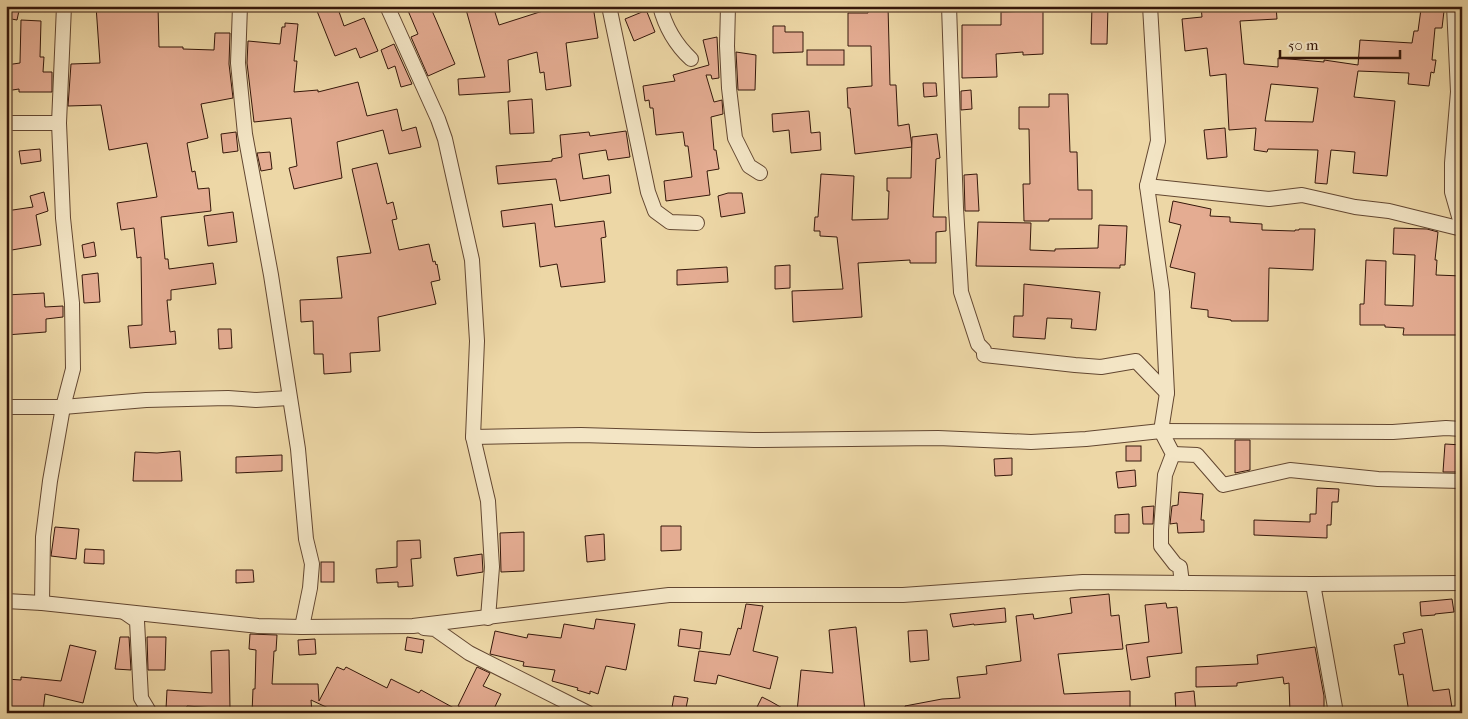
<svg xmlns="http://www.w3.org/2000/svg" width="1468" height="719" font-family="'IM FELL French Canon',serif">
<rect width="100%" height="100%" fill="#edd7a6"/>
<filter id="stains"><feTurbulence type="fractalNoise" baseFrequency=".004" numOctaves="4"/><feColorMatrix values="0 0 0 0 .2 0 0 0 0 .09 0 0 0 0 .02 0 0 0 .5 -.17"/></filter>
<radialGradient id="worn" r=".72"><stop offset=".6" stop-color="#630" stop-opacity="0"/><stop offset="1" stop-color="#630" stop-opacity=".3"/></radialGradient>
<g fill="#e4ac92" stroke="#35170a" fill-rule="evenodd">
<path d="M6 6H20L17 20 6 18Z"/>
<path d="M96 6H158L159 47H183V49L214 50 215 33H230L229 64 233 98 201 104 208 138 187 143 192 172 195 171 198 189 209 188 211 211 161 217 165 259H168L169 269 213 263 216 284 171 290V300H167L170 332 175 331 176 344 130 348 128 326 142 325 141 257 137 258 134 228 121 230 117 203 157 197 147 143 109 150 101 105 68 106 71 64 100 63Z"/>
<path d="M315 6H337L344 26 364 18 378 51 360 58 356 48 335 56Z"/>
<path d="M406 6H430L455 64 428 76 411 37 418 34Z"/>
<path d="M465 6H493L499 25 549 9 569 6H593L598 38 566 43 571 86 546 90 544 72 540 73 537 52 508 60 510 92 459 95 458 79 485 77Z"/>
<path d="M868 6H888L890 85H896L898 126 909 124 912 147 855 154 850 108H848L847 88 872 86 871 46H848V13H868Z"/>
<path d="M1030 6H1043V54L1023 55V52L996 54 997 77 962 78V25H1001V12L1030 11Z"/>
<path d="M1092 6H1108L1107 44H1091Z"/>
<path d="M1201 6H1276L1277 19 1240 21 1244 64 1278 67V58L1324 62V60L1358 65 1360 40 1412 43 1414 31H1418L1421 9 1444 11 1442 28H1435L1432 60H1436L1434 73 1431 72 1429 86 1408 84 1409 73 1358 71 1354 97 1395 101 1387 176 1353 173 1355 152 1331 150 1327 184 1315 183 1318 150 1268 149 1267 152 1254 150 1256 128 1229 130 1226 74 1210 76 1207 48 1185 51 1182 19 1202 17ZM1271 84 1318 88 1313 122 1265 121Z"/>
<path d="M642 12H647L655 32 634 41 625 19Z"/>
<path d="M21 20 41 21 40 57H44L43 72H52V92H19V89L6 91V65L20 63Z"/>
<path d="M285 23 298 24 294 61H297L294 92 318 90V92L358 82 367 116 397 109 402 131 416 127 421 147 389 154 383 130 337 142 342 178 294 189 289 168 297 166 291 118 254 122 247 63 248 41 280 44 282 27H285Z"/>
<path d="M773 26H785V32H803V52L773 53Z"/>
<path d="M717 37 719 78 712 79 711 75H706L714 102 722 100 723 114 711 117 714 150H716L719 169 707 171 710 195 666 201 664 181 692 177 688 146H685L683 132 656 135 653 108H650L649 100 645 101 643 86 675 81 673 75 709 65 703 40Z"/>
<path d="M394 44 412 84 401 87 395 66 388 69 381 50Z"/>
<rect x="807" y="50" width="37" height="15"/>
<path d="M736 52 756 55 755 90H738Z"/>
<path d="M923 83H936L937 96 924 97Z"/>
<path d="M971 90 972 109 961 110V91Z"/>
<path d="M1049 94H1068L1070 152H1077L1078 190H1092V219H1049V221H1024L1023 184H1030L1029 129H1019V107H1049Z"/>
<path d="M532 99 534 133 510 134 508 101Z"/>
<path d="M809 111 811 133 820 132 821 150 791 153 789 130 773 132 772 114Z"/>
<path d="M1225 128 1227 157 1207 159 1204 130Z"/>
<path d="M626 131 630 157 608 160 606 150 579 154 583 179 609 175 611 193 560 201 556 179 498 184 496 166 552 161V159L562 157 560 135 589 132 590 136Z"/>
<path d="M236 132 238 151 223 153 221 134Z"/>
<path d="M937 134 940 158 936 159 933 217H946V231L936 232V263H910V260L858 263 862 317 793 322 792 291 843 289 837 237 820 236V231H814L815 217H818L821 174 854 176 852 220 888 219 889 191H887V178H911L912 137Z"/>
<path d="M40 149 41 161 21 164 19 151Z"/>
<path d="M270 152 272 169 261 171 257 153Z"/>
<path d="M377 163 387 204 393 202 397 219 392 220 399 250 429 244 433 262 435 261 436 265 437 264 440 280 431 282 436 304 378 317 380 351 350 353 351 372 324 374 323 354H314L313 321 301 322 300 300 342 298 337 257 371 253 352 169Z"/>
<path d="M977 174 979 211H965L964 175Z"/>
<path d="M44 192 48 211 36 215 41 245 6 251V211L33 207 30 196Z"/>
<path d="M728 193H742L745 213 721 217 718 196Z"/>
<path d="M1173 201 1211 209 1210 216 1230 217V222L1262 224V230L1295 231V230H1299V229H1315L1313 270 1269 268 1268 321H1231V320L1208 317V310L1191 308 1195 273 1170 267 1181 225 1169 222Z"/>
<path d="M552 204 555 227 604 221 606 237 601 238 605 282 561 287 557 264 540 267 535 223 503 227 501 211Z"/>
<path d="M233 212 237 242 208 246 204 216Z"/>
<path d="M978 222 1031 223 1030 250 1055 251V249L1098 248 1099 225 1127 226 1125 265H1120V268L976 266Z"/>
<path d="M1394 228 1427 229 1438 232 1435 260H1437L1436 275 1462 276V335H1403L1404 328 1385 327V325H1360V304H1364L1366 260 1386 261 1385 305 1413 306 1415 255 1393 254Z"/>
<path d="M94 242 96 256 84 258 82 245Z"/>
<path d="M790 265V288L775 289V266Z"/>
<path d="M727 267 728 282 677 285V270Z"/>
<path d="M98 273 100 302 84 303 82 275Z"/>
<path d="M1024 284 1100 292 1096 330 1071 328 1072 319 1047 318 1045 339 1013 337 1014 316H1023Z"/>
<path d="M44 293 45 307 63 306V317L46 319V332L6 335V295Z"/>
<path d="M218 329H231L232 348 219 349Z"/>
<path d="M1235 440H1250V470L1235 473Z"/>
<path d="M1445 444 1462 445V472H1443Z"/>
<rect x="1126" y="446" width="15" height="15"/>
<path d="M180 451 182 481H133L135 452 157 453Z"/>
<path d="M282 455V471L236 473V457Z"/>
<path d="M1012 458V475L995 476 994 459Z"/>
<path d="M1135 470 1136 486 1118 488 1116 472Z"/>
<path d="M1317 488 1339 489 1338 502H1332L1331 525H1327V538L1254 535V520L1310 522V514H1316Z"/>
<path d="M1179 492 1203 494 1201 520H1204V532L1178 533 1177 523 1170 524 1172 506 1178 505Z"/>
<path d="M1154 506 1153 524H1143L1142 507Z"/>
<path d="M1129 514V533H1115V515Z"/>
<path d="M661 526H681V550L661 551Z"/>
<path d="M55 527 79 529 76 559 51 556Z"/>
<path d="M524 532V571L501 572 500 533Z"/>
<path d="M604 534 605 560 587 562 585 536Z"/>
<path d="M420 540 421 558 411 559 413 586 398 587V582L377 583 376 569 397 567V541Z"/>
<path d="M85 549 104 550V564L84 563Z"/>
<path d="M482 554 483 572 457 576 454 558Z"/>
<rect x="321" y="562" width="13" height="20"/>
<path d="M236 570H253L254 582 236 583Z"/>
<path d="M1109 594 1111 616 1119 615 1123 649 1058 654 1064 694 1130 691V713H906L905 706 942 699 960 698 957 677 987 674 986 666 1021 661 1016 616 1033 614 1034 619 1072 613 1070 598Z"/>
<path d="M1452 599 1454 612 1435 614V615L1421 616 1420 602Z"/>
<path d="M1166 603 1167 608 1177 607 1182 653 1147 657 1150 677 1131 680 1126 645 1149 642 1145 605Z"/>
<path d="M746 604 763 606 753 651 778 657 770 689 718 675 716 684 694 681 699 651 730 655 738 628 741 629Z"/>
<path d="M1005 608 1006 622 974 625V624L953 627 950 614Z"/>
<path d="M596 619 635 624 626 670 606 666 598 694 590 691V694L577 690 578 688 552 681 555 670 523 666 524 662 490 654 495 631 527 638 528 634 561 638 564 624 594 629Z"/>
<path d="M856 627 865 711 797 712 801 670 833 673 829 630Z"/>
<path d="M680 629 702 632 700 649 678 646Z"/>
<path d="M1422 629 1433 691 1449 689 1452 708 1437 710 1436 713H1409L1403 674 1399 675 1394 645 1405 643 1403 633Z"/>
<path d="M927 630 929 660 910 662 908 631Z"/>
<path d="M250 634 277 635 276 651H274L272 684H318L319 701 337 667 344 670 346 667 387 688 391 679 419 693 421 690 463 713H339L311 700 312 713H299V711L252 713 253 689H255L256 650 249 649Z"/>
<path d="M120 637H129L131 670 115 669Z"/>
<path d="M147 637H166L165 670H148Z"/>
<path d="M407 637 424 640 422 653 405 650Z"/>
<path d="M315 639 316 654 299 655 298 640Z"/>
<path d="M70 645 96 651 83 703 45 694 43 712 6 708V679L21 680V677L61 681Z"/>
<path d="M1315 647 1324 696V713H1290L1289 683 1284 684 1283 677 1237 683V686L1196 687V667L1258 664 1257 655Z"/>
<path d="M229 650 230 709 187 706 186 709H166L167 690 212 693 211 651Z"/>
<path d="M477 667 490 673 483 686 501 694 492 713H472L458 706Z"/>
<path d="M1194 691 1196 713H1176L1175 693Z"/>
<path d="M674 696 688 698 685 713H671Z"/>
<path d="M762 697 770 701 791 713H754Z"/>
</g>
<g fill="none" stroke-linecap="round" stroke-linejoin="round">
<defs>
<g id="minor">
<path d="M240 6 238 63 245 134 271 275 298 449 306 539 312 564 310 588 302 627"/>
<path d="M387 6 438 119 445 139 472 260 477 341 473 437 488 501 492 567 488 618"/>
<path d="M609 6 648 192 655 211 670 222 697 223"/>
<path d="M660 6C665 26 676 45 691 59"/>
<path d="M728 6 727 46 729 88 735 138 749 166 760 173"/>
<path d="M949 6 956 208 961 292 978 344 984 350V355L1075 365 1101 367 1136 361 1167 393"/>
<path d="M1150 6 1158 141 1147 186 1162 292 1167 393 1161 431 1173 454 1165 475 1161 530V546L1175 564 1180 567 1182 583"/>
<path d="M1454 6 1458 92 1452 163V192L1462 227"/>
<path d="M6 123H59"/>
<path d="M1147 186 1269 199 1302 195 1355 207 1389 211 1462 229"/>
<path d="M6 407H63L146 400 228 398 256 400 289 398"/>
<path d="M473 437 581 435 754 440 938 438 1031 442 1086 439 1161 431 1393 432 1446 428 1462 429"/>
<path d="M1173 454 1197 455 1223 485 1290 470 1378 479 1462 481"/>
<path d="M1313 584 1336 713"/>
<path d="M6 601 42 603 258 626 302 627 413 626 669 595H903L1083 582 1313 584 1462 583"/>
<path d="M42 603 43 537 50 481 63 407 73 369 72 303 63 218 59 123 64 6"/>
<path d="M124 612 137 621 141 698 150 713"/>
<path d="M424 628 435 629 469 653 588 713"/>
</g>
</defs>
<use href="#minor" stroke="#634731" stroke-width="16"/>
<use href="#minor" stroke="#f3e5c5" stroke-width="14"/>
</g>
<rect width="1468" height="719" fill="none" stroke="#edd7a6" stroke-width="25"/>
<rect x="8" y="8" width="1453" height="704" fill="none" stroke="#35170a" stroke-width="2.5"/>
<rect x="12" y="12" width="1443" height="694" fill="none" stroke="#35170a"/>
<path d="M1280 50v8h120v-8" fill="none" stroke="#35170a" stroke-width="2.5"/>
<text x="1288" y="50" font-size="15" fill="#35170a" stroke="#f3e5c5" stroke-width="4" paint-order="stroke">50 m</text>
<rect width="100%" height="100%" filter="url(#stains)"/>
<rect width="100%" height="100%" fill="url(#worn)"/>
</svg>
